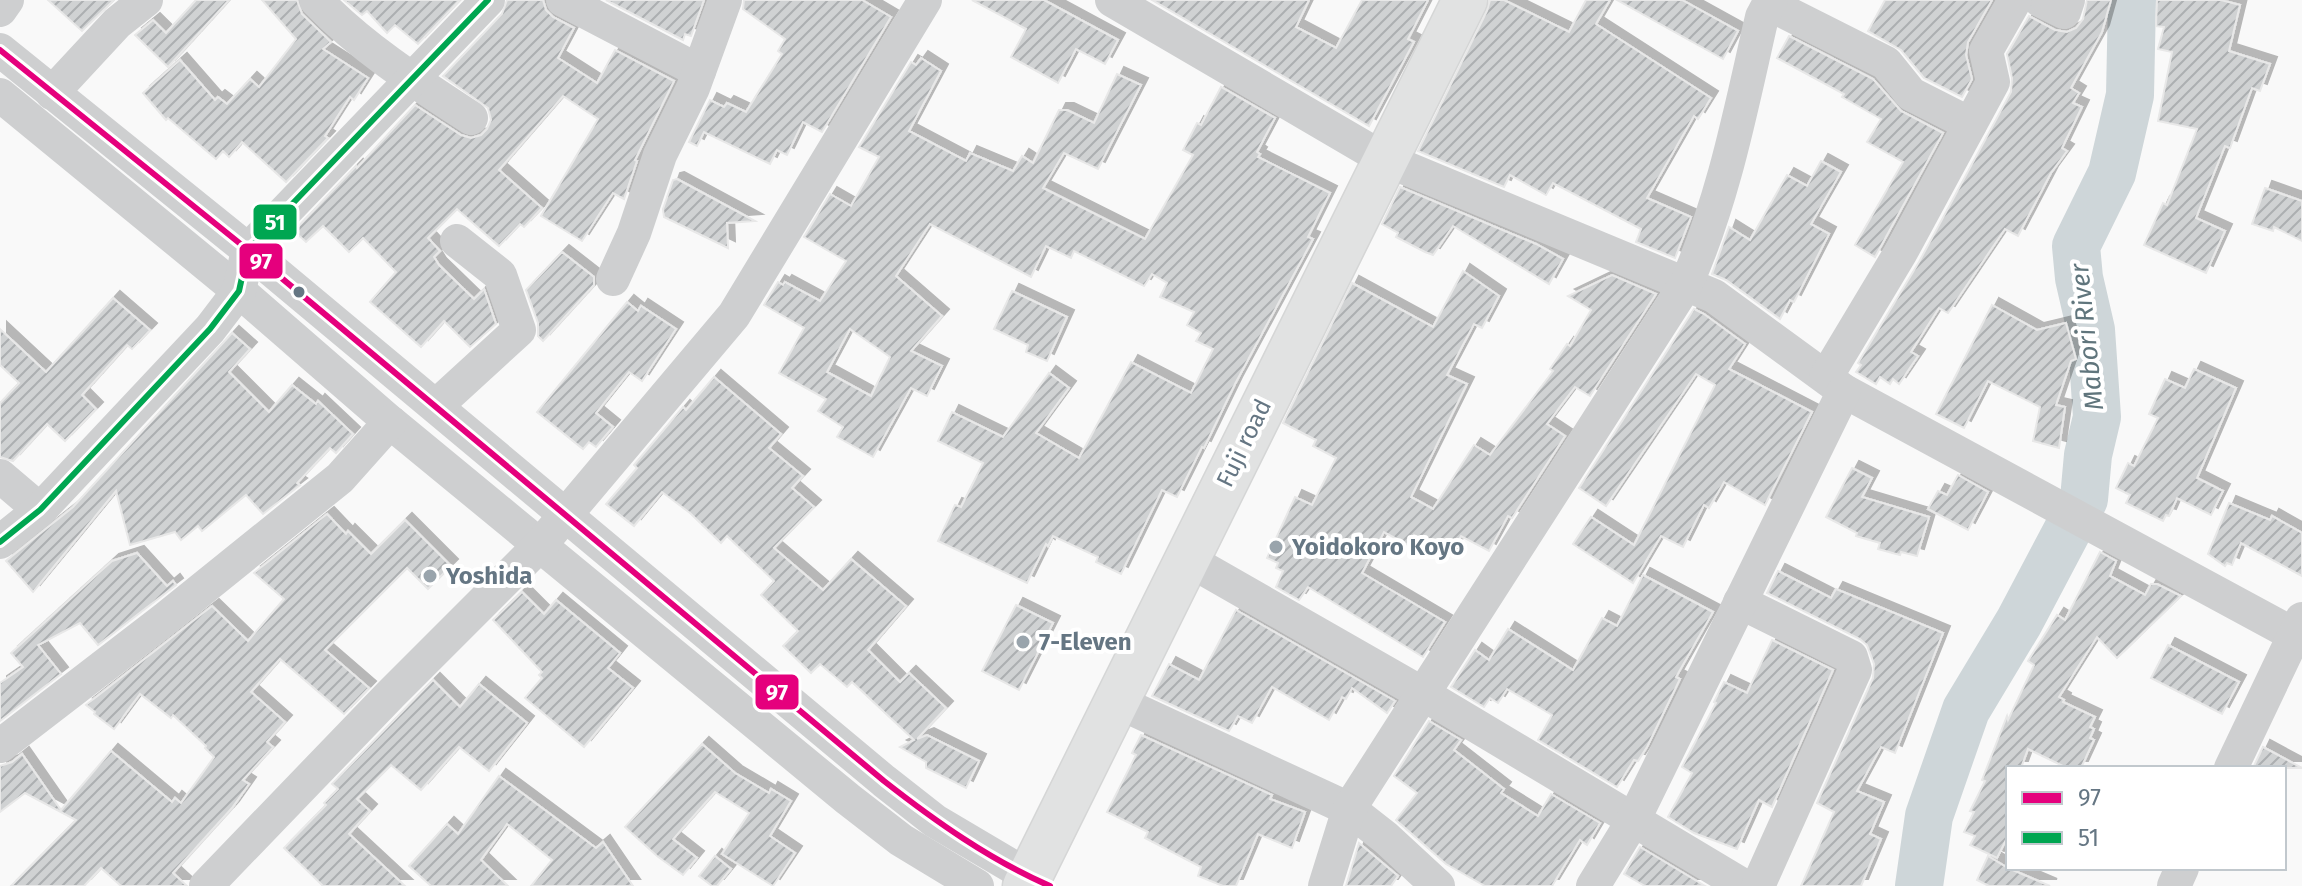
<svg xmlns="http://www.w3.org/2000/svg" width="2302" height="886" font-family="'Fira Sans',sans-serif">
<defs>
<pattern id="building-hatch" width="6" height="6" patternUnits="userSpaceOnUse" patternTransform="scale(2)"><rect width="6" height="6" fill="#d0d2d3"/><path d="M-1 1l2-2M0 6l6-6M5 7l2-2" fill="none" stroke="#acafb1"/></pattern>
<filter id="shadow"><feDropShadow dx="7" dy="-7" stdDeviation="0" flood-color="#0004"/></filter>
</defs>
<rect width="100%" height="100%" fill="#f9f9f9"/>
<g fill="none" stroke-linecap="round" stroke-linejoin="round">
<path stroke="#ced6d9" stroke-width="48" d="M1919 886 1929 816 1966 710 2019 622 2084 499 2088 455 2097 417 2091 330 2079 278 2076 246 2112 173 2130 95 2132 0"/>
</g>
<g fill="url(#building-hatch)" stroke="#e8e8e8" stroke-width="2" fill-rule="evenodd" filter="url(#shadow)">
<path d="M48 0H114L82 31Z"/>
<path d="M196 0H229L168 67 135 35 153 20 166 33Z"/>
<path d="M262 0H297L302 14 331 42 323 49 368 78 354 100 350 97 325 136 328 138 286 182 242 142 229 157 223 151 216 159 168 118 166 120 143 93 180 60 215 100 218 97 227 104 250 79 259 87 296 39Z"/>
<path d="M344 0H460L418 44 395 25 387 33 367 11 362 15Z"/>
<path d="M507 0H543L546 10 553 17 574 28 558 58 597 83 615 50 674 81 635 160 637 161 624 199 613 193 582 241 541 216 598 119 563 96 499 170 542 208 524 227 520 224 499 246 457 209 428 238 440 251 434 257 439 265 474 299 484 289 496 324 470 347 444 321 421 347 370 302 396 272 363 238 349 252 323 226 306 242 294 231 356 166 357 168 415 105 461 135 471 138 481 135 487 129 491 120 488 108 443 76 502 14Z"/>
<path d="M606 0H704L691 36 685 34 683 40Z"/>
<path d="M744 0H862L891 17 822 132 803 122 787 155 777 150 770 164 704 132 697 146 689 142 710 100 724 107 727 103 746 112 782 54 778 51 785 39 743 9Z"/>
<path d="M972 0H1044L1118 40 1105 64 1076 49 1058 83 1011 57 1026 29Z"/>
<path d="M1152 0H1309L1296 27 1336 48 1362 0H1428L1408 39 1414 42 1369 126Z"/>
<path d="M1490 0H1504L1569 32 1586 0H1610L1596 24 1711 98 1698 119 1694 116 1647 198 1691 217 1675 258 1636 242 1641 229 1553 183 1546 195 1510 175 1504 187 1418 151 1487 11Z"/>
<path d="M1617 0H1682L1738 31 1723 59Z"/>
<path d="M1885 0H1992L1968 42 1966 55 1972 79 1962 97 1924 78 1901 50 1868 31Z"/>
<path d="M2087 0H2111L2102 32 2071 88 2079 93 2073 103 2082 107 2062 148 2067 151 2051 173 2018 236 2005 229 1948 313 1939 308 1911 352 1918 356 1899 384 1893 379 1890 384 1880 377 1876 384 1856 372 1861 365 1858 363 1919 262 2011 92 2012 78 2007 54 2029 16 2055 30 2067 32 2076 28 2083 19Z"/>
<path d="M2157 0H2221L2240 5 2229 51 2270 64 2260 91 2252 88 2230 148 2225 146 2196 218 2225 231 2206 273 2144 245 2163 203 2167 205 2197 129 2158 121 2172 52 2158 49 2164 27 2156 26Z"/>
<path d="M1789 36 1873 79 1901 111 1943 133 1875 257 1855 245 1903 162 1867 142 1881 119 1842 97 1844 94 1777 58Z"/>
<path d="M921 58 941 71 909 131 966 161 970 153 1013 171 1022 156 1033 163 1059 110H1067L1094 123 1117 74 1141 85 1098 169 1064 153 1043 188 1145 239 1193 155 1183 150 1197 123 1201 125 1221 87 1275 118 1257 152 1260 154 1258 157 1330 193 1308 237 1313 239 1235 384 1204 448 1202 447 1177 497 1162 490 1121 574 1096 562 1098 557 1053 536 1048 546 1046 544 1027 583 938 541 955 505 961 507 983 463 938 441 952 412 1003 437 1049 373 1069 388 1036 433 1079 458 1131 362 1191 393 1213 349 1196 341 1201 333 1187 325 1194 312 1160 297 1167 283 1152 274 1144 286 1074 251 1071 258 1046 246 1031 277 930 224 896 276 942 316 911 351 942 366 927 396 911 388 873 457 837 437 843 427 818 411 826 399 779 373 804 328 764 305 778 282 783 285 785 282 820 301 846 261 804 237 830 194 851 206 879 157 859 147 911 62 916 65ZM850 329 890 357 871 396 827 372Z"/>
<path d="M1821 161 1841 172 1811 224 1829 234 1794 302 1790 300 1780 319 1726 280 1712 274 1729 227 1750 240 1787 175 1807 186Z"/>
<path d="M677 179 755 221 727 223 728 248 664 217 663 209 673 180Z"/>
<path d="M1400 187 1536 244 1563 259 1549 284 1453 226 1433 255 1425 252 1396 237 1398 233 1382 224Z"/>
<path d="M2265 188 2302 201V241L2274 227 2273 231 2252 224Z"/>
<path d="M562 252 594 277V285L543 341 538 336V323L526 290Z"/>
<path d="M1463 271 1499 296 1482 328 1474 324 1447 375 1467 384 1411 497 1433 509 1474 445 1490 455 1553 371 1550 369 1567 344 1570 346 1591 310 1568 296 1612 275 1656 294 1590 396 1575 387 1547 424 1565 436 1512 518 1508 516 1489 551 1461 536 1449 557 1414 535 1408 545 1384 532 1362 573 1445 622 1423 657 1308 587 1299 600 1276 587 1283 571 1276 568 1278 563 1267 558 1295 497 1312 505 1336 458 1313 446 1316 440 1283 423 1352 283 1433 327Z"/>
<path d="M1012 291 1067 317 1047 361 1026 352 1028 345 994 329Z"/>
<path d="M113 298 150 330 132 349 127 345 82 395 96 409 65 441 47 424 13 461 0 457V403L19 383 0 365V329L46 372Z"/>
<path d="M627 302 638 311 641 306 676 329 642 381 629 372 596 413 613 427 596 447 589 442 583 449 537 412Z"/>
<path d="M1992 305 2037 330 2066 323 2076 359 2071 361 2056 405 2065 407 2059 448 2033 441 2040 407 1988 381 1964 428 1936 414Z"/>
<path d="M1694 309 1704 314 1745 344 1729 369 1812 412 1765 505 1724 482 1709 508 1704 505 1683 547 1661 536 1633 583 1573 544 1591 517 1634 545 1715 385 1696 374 1606 506 1579 488Z"/>
<path d="M232 333 250 349 229 372 269 412 292 385 316 404 318 401 353 434 336 453 330 448 297 483 300 485 263 514 246 495 202 531 198 526 181 540 175 532 130 545 116 491 33 592 6 561 73 507Z"/>
<path d="M2194 369 2236 388 2197 478 2223 491 2211 515 2177 498 2169 516 2166 515 2163 521 2126 503 2130 495 2116 488 2128 463 2134 466 2158 418 2149 414 2165 379 2185 388Z"/>
<path d="M714 377 781 434 769 448 803 476 792 488 814 507 774 548 823 590 851 559 906 606 868 650 900 682 909 673 946 708 917 739 927 735 979 761 966 788 926 768V762L900 747 914 740 852 682 847 687 820 664 811 673 783 646 798 631 761 595 774 581 727 536 721 543 690 513 662 492 634 526 606 504 637 468 634 465 683 407 686 410Z"/>
<path d="M1852 468 1872 478 1862 497 1929 517 1917 556 1901 552 1900 555 1878 549 1880 543 1856 536 1857 533 1826 517Z"/>
<path d="M1958 475 1988 492 1968 530 1928 509 1938 491 1947 495Z"/>
<path d="M2229 503 2270 520 2272 516 2302 533V576L2241 543 2232 565 2227 563 2225 566 2208 554Z"/>
<path d="M327 514 346 534 348 531 371 554 405 520 451 566 428 589 407 568 325 650 369 688 344 714 280 659 251 692 285 722 267 742 273 747 243 780 249 784 232 808 173 873 187 886H121L101 868 84 886H11L76 820 25 793 0 812V766L12 762 22 754 61 810 111 751 172 802 175 798 181 803 214 757 205 748 206 746 173 715 171 718 140 694 114 729 94 714 95 712 86 705 212 606 248 641 284 599 254 573Z"/>
<path d="M2100 552 2116 561 2110 576 2145 595 2151 584H2157L2181 596 2117 658 2097 637 2059 697 2064 700 2063 702 2095 717 2090 727 2094 729 2090 738 2094 740 2081 768H2067L2028 749 2021 768H2008V836L1997 858 1970 845 1975 836 1964 832 1974 812 1970 811 1985 781 1982 780 2007 716 2008 720 2034 665 2028 661 2057 615 2065 620Z"/>
<path d="M137 553 167 586 173 581 176 585 98 645 80 623 38 645 61 674 0 721V683L23 667 11 653 112 561Z"/>
<path d="M1778 571 1831 598 1836 589 1943 633 1895 753 1881 747 1857 791 1884 802 1870 834 1881 839 1861 886H1801L1834 812 1817 803 1873 678 1874 664 1867 645 1860 639 1767 593Z"/>
<path d="M1643 575 1713 612 1676 677 1680 679 1647 747 1638 761 1634 760 1617 787 1538 740 1552 715 1507 689 1498 703 1490 698 1484 707 1451 687 1475 650 1489 660 1508 629 1573 670 1602 618 1617 626Z"/>
<path d="M522 592 544 614 556 600 620 653 608 668 633 688 584 747 525 698 542 678 539 675 542 672 493 620Z"/>
<path d="M1016 605 1053 623 1019 690 982 671Z"/>
<path d="M1236 610 1395 701 1387 713 1352 688 1346 699 1342 697 1329 720 1272 687 1252 723 1238 716 1229 731 1152 696 1169 664 1199 680Z"/>
<path d="M1772 640 1833 670 1772 807 1759 800 1737 849 1694 833 1668 817 1692 773 1682 767 1716 703 1714 702 1724 682 1747 693Z"/>
<path d="M2168 645 2239 682 2222 714 2151 678Z"/>
<path d="M433 680 460 707 479 684 527 723 489 771 459 747 421 790 391 765 357 799 370 811 349 834 405 886H323L284 848 326 805 324 803 338 789 332 784Z"/>
<path d="M1429 721 1461 740 1454 750 1504 789 1501 793 1538 816 1551 794 1600 823 1587 845 1580 840 1552 886H1485L1446 864 1396 820 1417 793 1394 776Z"/>
<path d="M1141 735 1272 795 1270 799 1305 812 1292 848 1258 834 1236 886H1223L1198 876 1201 867 1145 838 1148 832 1107 812 1136 755 1132 753Z"/>
<path d="M702 744 735 773 769 793 771 789 791 801 770 836 795 853 773 886 722 854 749 813 715 792 673 839 697 858 683 875 657 856 625 827Z"/>
<path d="M2263 747 2302 768H2253Z"/>
<path d="M499 776 596 848 603 842 633 886H531L552 860 507 824 481 860 508 886H431L409 866 447 824 458 834Z"/>
<path d="M1359 843 1398 876 1391 886H1346Z"/>
<path d="M1640 847 1705 886H1645L1624 874Z"/>
<path d="M715 856 731 869 717 886H712L699 876Z"/>
<path d="M1988 856 2008 868 2050 886H1989L1977 880Z"/>
</g>
<g fill="none" stroke-linecap="round" stroke-linejoin="round">
<defs>
<path id="highway" d="M1025 886 1465 0"/>
</defs>
<use href="#highway" stroke="#d5d6d6" stroke-width="47"/>
<g stroke="#cecfd0" stroke-width="34">
<path d="M316 0C361 47 417 83 471 118"/>
<path d="M563 0 699 71"/>
<path d="M1112 0 1384 159 1714 296 1844 391 2302 639"/>
<path d="M2040 0 2064 12 2068 0"/>
<path d="M1769 4 1886 63 1911 94 1970 124"/>
<path d="M0 10 7 0"/>
<path d="M0 50 248 250 884 781 935 821 1030 877"/>
<path d="M52 93 117 23 146 0"/>
<path d="M0 95 239 291 390 422 848 799 901 840 977 886"/>
<path d="M613 279 634 233 660 155 693 88 725 0"/>
<path d="M1826 377 1901 252 1993 82 1986 51 2015 0"/>
<path d="M436 406 519 330 500 275 457 241"/>
<path d="M0 476 40 510"/>
<path d="M0 542 40 510 210 329 239 291 248 250 488 0"/>
<path d="M1187 559 1423 694 1744 886"/>
<path d="M1740 602 1851 657 1855 670 1758 886"/>
<path d="M1118 702 1349 809 1386 838 1438 886"/>
<path d="M0 746 165 619 340 478 390 422"/>
<path d="M2231 768 2302 619"/>
<path d="M206 886 390 695 541 544 734 315 925 0"/>
<path d="M1325 886 1349 809 1686 284C1724 199 1741 108 1762 17L1771 0"/>
<path d="M1593 886 1634 819 1844 391"/>
<path d="M2174 886 2182 868"/>
</g>
<use href="#highway" stroke="#e1e2e2" stroke-width="44"/>
<defs>
<path id="bus-1" d="M0 50 248 250 884 781C935 821 990 860 1050 886"/>
<path id="bus-2" d="M0 542 40 510 210 329 239 291 248 250 488 0"/>
</defs>
<use href="#bus-1" stroke="#fff" stroke-width="12"/>
<use href="#bus-2" stroke="#fff" stroke-width="12"/>
<use href="#bus-1" stroke="#e5007d" stroke-width="6"/>
<use href="#bus-2" stroke="#00a651" stroke-width="6"/>
</g>
<circle fill="#657683" stroke="#fff" stroke-width="3" cx="299" cy="292" r="7"/>
<g fill="#99a4ac" stroke="#fff" stroke-width="3">
<circle cx="1276" cy="547" r="8"/>
<circle cx="430" cy="576" r="8"/>
<circle cx="1023" cy="642" r="8"/>
</g>
<g text-anchor="middle" dominant-baseline="central" stroke-width="8" stroke-linejoin="round" paint-order="stroke">
<g font-size="24" fill="#657683" stroke="#fff">
<text transform="translate(1244 443) rotate(-64)">Fuji road</text>
</g>
<g font-size="24" font-weight="bold" fill="#657683" stroke="#fff" text-anchor="start">
<text x="1292" y="547">Yoidokoro Koyo</text>
<text x="446" y="576">Yoshida</text>
<text x="1039" y="642">7-Eleven</text>
</g>
<g font-size="26" font-style="italic" fill="#60757c" stroke="#fff">
<text transform="translate(2087 337) rotate(-96)">Mabori River</text>
</g>
</g>
<g stroke="#fff" stroke-width="3">
<rect x="252" y="203" width="46" height="38" rx="8" fill="#00a651"/>
<rect x="238" y="242" width="46" height="38" rx="8" fill="#e5007d"/>
<rect x="754" y="673" width="46" height="38" rx="8" fill="#e5007d"/>
</g>
<g font-size="22" text-anchor="middle" font-weight="bold" fill="#fff">
<text x="275" y="230">51</text>
<text x="261" y="269">97</text>
<text x="777" y="700">97</text>
</g>
<rect x="2006" y="766" width="280" height="104" fill="#ffffff" stroke="#c1c8cd" stroke-width="2"/>
<rect x="2022" y="792" width="40" height="12" fill="#e5007d" stroke="#c1c8cd" stroke-width="2"/>
<text x="2078" y="806" font-size="24" fill="#657683">97</text>
<rect x="2022" y="832" width="40" height="12" fill="#00a651" stroke="#c1c8cd" stroke-width="2"/>
<text x="2078" y="846" font-size="24" fill="#657683">51</text>
</svg>
